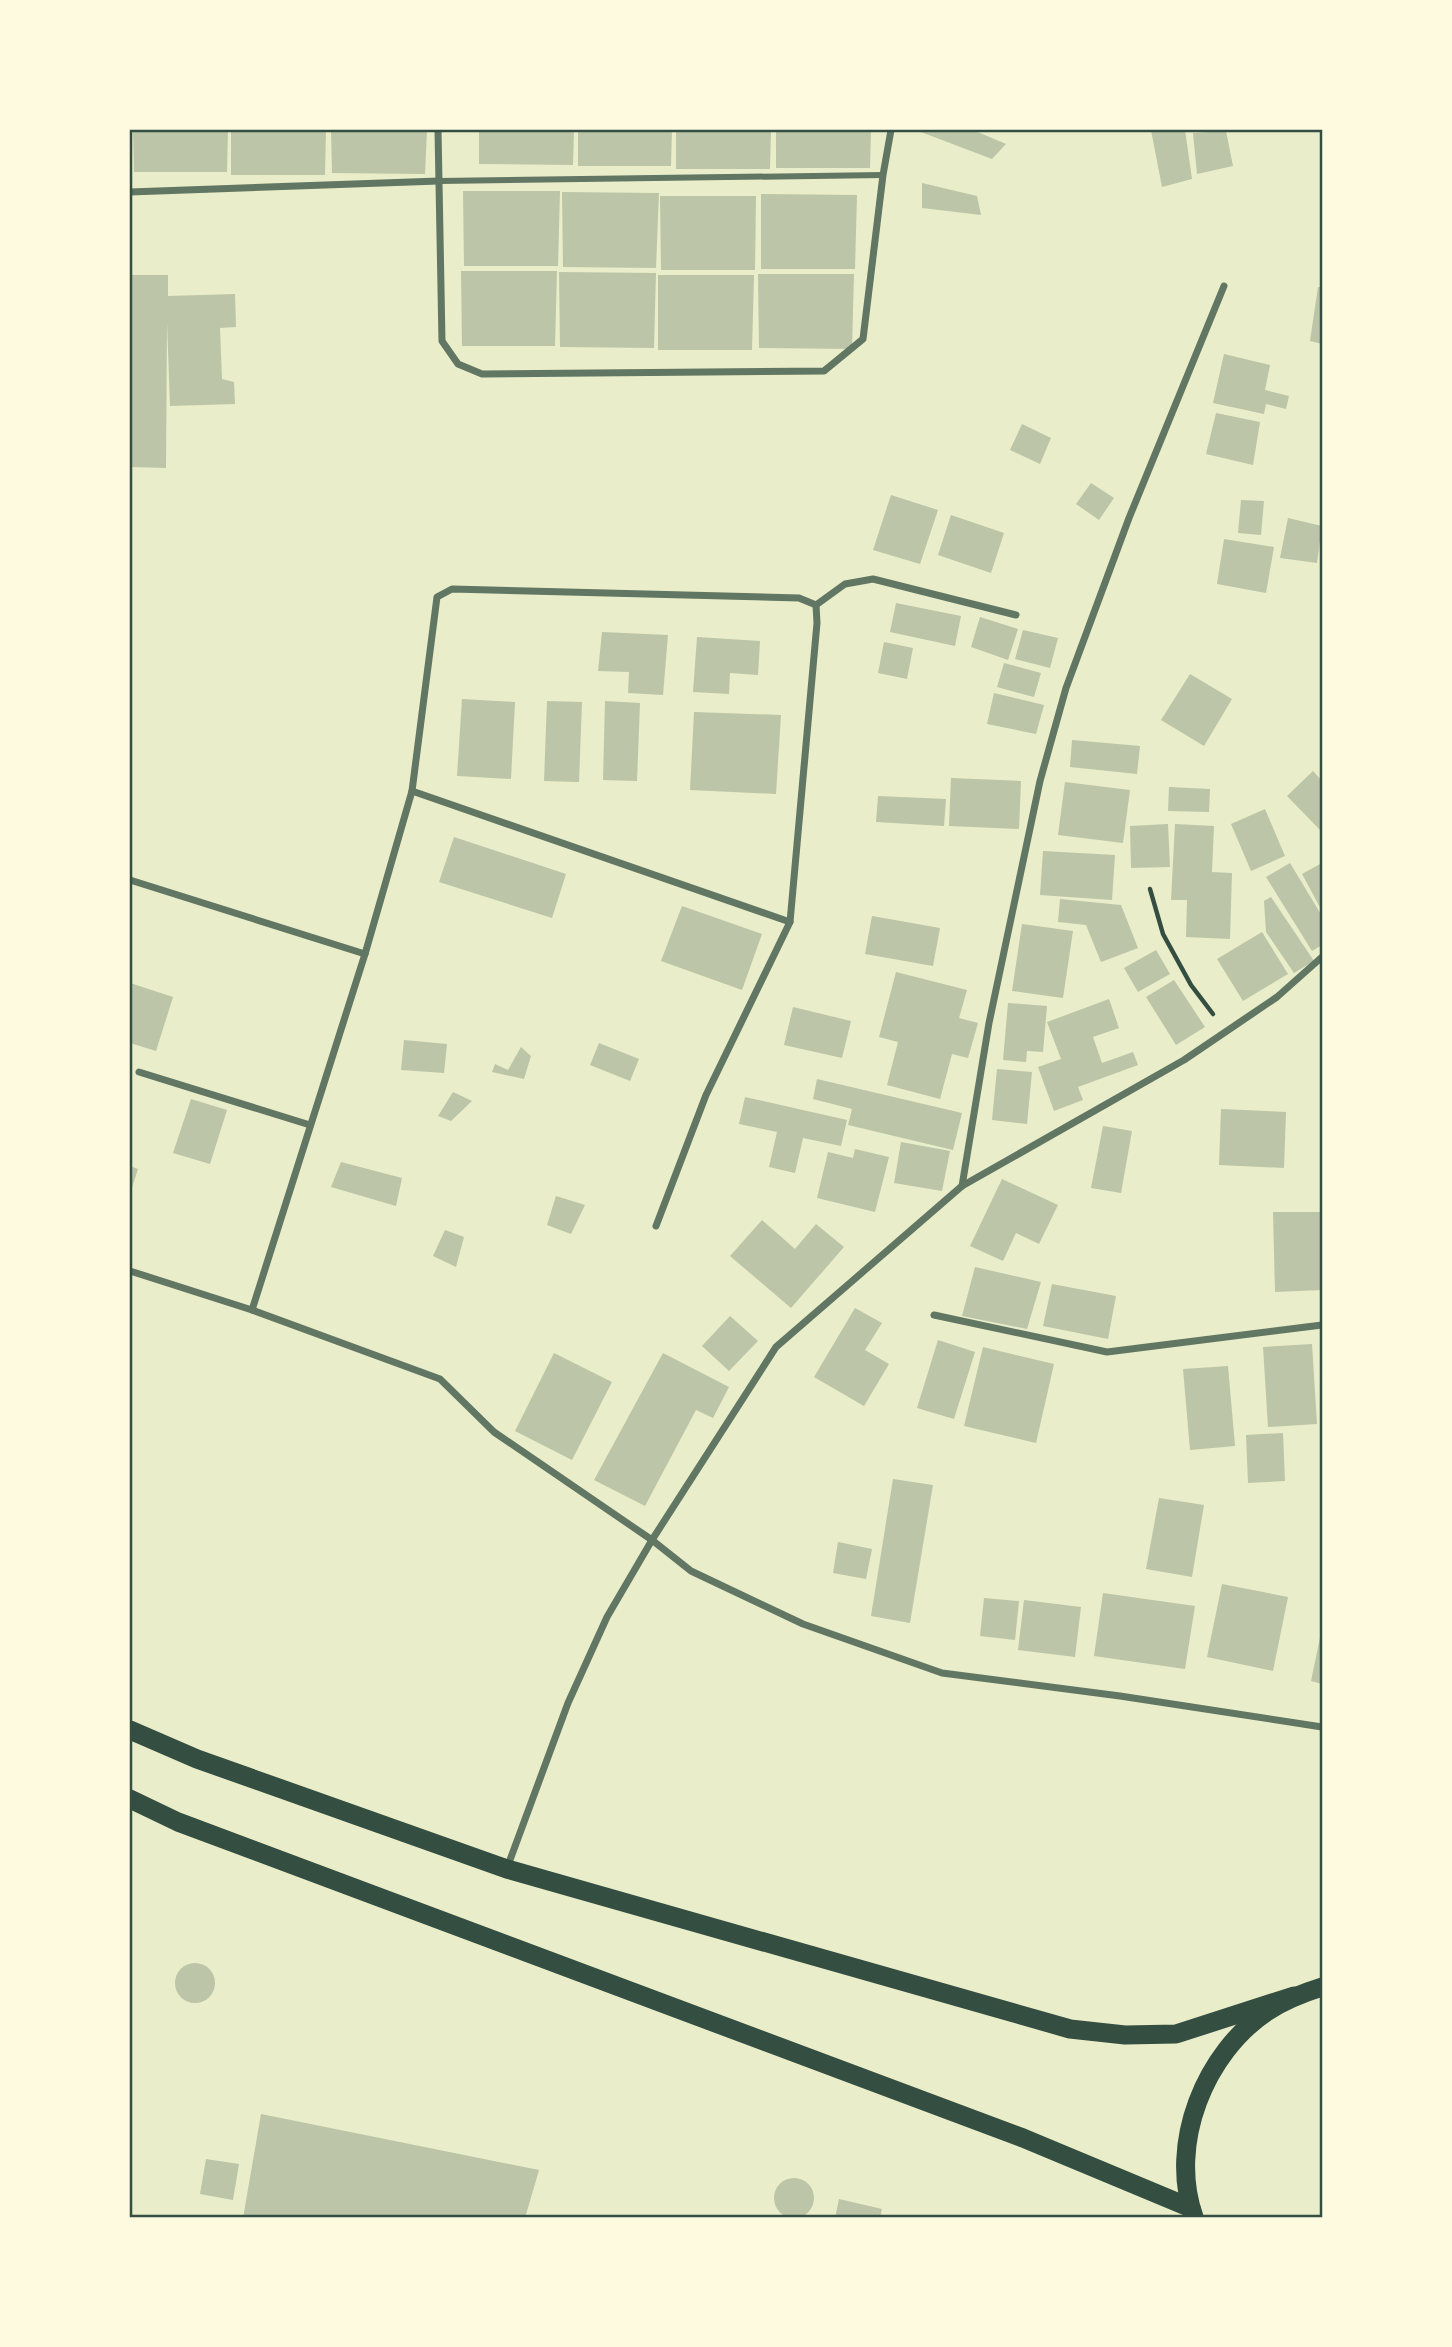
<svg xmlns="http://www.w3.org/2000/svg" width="1452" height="2347" font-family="Signika,sans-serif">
<rect width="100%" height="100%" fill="#e9edc9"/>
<g fill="#bcc5a7">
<path d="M133 130H228L227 172H134Z"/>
<path d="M231 130H326L325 175H231Z"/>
<path d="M331 130H427L425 174 332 173Z"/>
<path d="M479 130H574L573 165 479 164Z"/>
<path d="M578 130H672L671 166H578Z"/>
<path d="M676 130H771L770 169H676Z"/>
<path d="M776 130H871L870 168H776Z"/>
<path d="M922 130H973L1006 144 992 159 921 132Z"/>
<path d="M1151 130H1185L1192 179 1162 187Z"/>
<path d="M1226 131 1233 166 1197 174 1193 133Z"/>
<path d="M922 183 977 196 981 215 922 208Z"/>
<path d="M463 191H560L558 266H464Z"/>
<path d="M562 192 659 193 656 268 563 267Z"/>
<path d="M761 194 857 195 855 269H761Z"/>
<path d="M660 196H756L755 270H661Z"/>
<path d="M461 271H557L555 346H462Z"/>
<path d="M559 272 656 273 654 348 560 347Z"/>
<path d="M758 274H854L852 349 759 348Z"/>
<path d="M130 275H168V296L235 294 236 327 220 328 222 379 234 382 235 404 170 406 167 322 166 468 130 467Z"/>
<path d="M658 275H754L752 350H658Z"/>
<path d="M1318 287H1322V344L1310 341Z"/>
<path d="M1224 354 1270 365 1265 390 1289 396 1286 409 1266 404 1264 414 1213 403Z"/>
<path d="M1216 413 1260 422 1253 465 1206 454Z"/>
<path d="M1022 424 1051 438 1040 464 1010 450Z"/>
<path d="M1091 483 1114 498 1099 520 1076 504Z"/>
<path d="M891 495 938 510 920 564 873 550Z"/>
<path d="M1241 500 1264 501 1261 535 1238 533Z"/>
<path d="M951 515 1004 533 991 573 938 555Z"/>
<path d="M1288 518 1322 526 1317 563 1280 558Z"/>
<path d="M1224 539 1274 547 1266 593 1217 584Z"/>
<path d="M896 603 961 616 955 646 890 632Z"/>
<path d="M980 617 1018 629 1008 660 971 647Z"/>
<path d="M1023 630 1058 638 1050 668 1015 659Z"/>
<path d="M602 632 668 635 663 695 628 693 629 672 598 671Z"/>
<path d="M697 637 760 641 758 675 730 673 729 694 693 692Z"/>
<path d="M884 642 913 648 907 679 878 673Z"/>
<path d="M1004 663 1041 673 1034 697 997 687Z"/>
<path d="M1190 674 1232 699 1204 746 1161 720Z"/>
<path d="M994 693 1044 705 1036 734 987 724Z"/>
<path d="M462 699 515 702 511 779 457 776Z"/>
<path d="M547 701 582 702 579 782 544 781Z"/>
<path d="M605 701 640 703 637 781 603 780Z"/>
<path d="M694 712 781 715 776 794 690 790Z"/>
<path d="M1072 740 1140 746 1137 774 1070 767Z"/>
<path d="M1313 771 1322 781V832L1287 796Z"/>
<path d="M951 778 1021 781 1019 829 949 826Z"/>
<path d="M1065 782 1130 790 1123 843 1058 835Z"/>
<path d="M1169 787 1210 789 1209 812 1168 811Z"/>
<path d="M878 796 946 799 944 826 876 822Z"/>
<path d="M1265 809 1285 856 1251 871 1231 824Z"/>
<path d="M1168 824 1170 867 1131 868 1130 826Z"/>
<path d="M1175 824 1214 826 1212 872 1232 873 1230 939 1186 937 1187 900H1171Z"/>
<path d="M454 837 566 874 552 918 439 882Z"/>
<path d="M1043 851 1115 855 1112 900 1040 895Z"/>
<path d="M1290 863 1322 916V945L1312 951 1266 877Z"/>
<path d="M1322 863V911L1302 874Z"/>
<path d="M1271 897 1314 961 1294 973 1266 932 1264 901Z"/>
<path d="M1060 899 1121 905 1138 948 1101 962 1086 925 1058 922Z"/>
<path d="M682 906 762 934 742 990 661 961Z"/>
<path d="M872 916 940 928 933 966 865 954Z"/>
<path d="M1022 924 1073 931 1063 998 1012 991Z"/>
<path d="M1262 932 1288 974 1243 1001 1217 959Z"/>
<path d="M1156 950 1170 974 1138 992 1124 968Z"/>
<path d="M896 972 967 990 959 1018 978 1023 968 1058 952 1054 940 1099 887 1085 898 1042 879 1037Z"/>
<path d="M1174 980 1205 1027 1176 1045 1146 997Z"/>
<path d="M130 983 173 997 156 1051 130 1043Z"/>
<path d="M1109 999 1119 1028 1093 1037 1102 1063 1133 1052 1138 1065 1078 1087 1083 1100 1054 1111 1038 1067 1061 1059 1047 1022Z"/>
<path d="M1008 1003 1047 1006 1043 1052 1027 1051 1026 1062 1003 1060Z"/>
<path d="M793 1007 851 1021 842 1058 784 1045Z"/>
<path d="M404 1040 447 1044 444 1073 401 1070Z"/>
<path d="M599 1043 639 1059 630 1081 590 1065Z"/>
<path d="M521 1047 531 1056 524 1079 492 1072 495 1064 508 1070Z"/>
<path d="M997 1069 1032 1072 1027 1124 992 1120Z"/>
<path d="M817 1079 962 1113 953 1150 848 1125 852 1109 813 1099Z"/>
<path d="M453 1092 472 1101 451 1121 438 1116Z"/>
<path d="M745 1097 847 1120 841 1146 803 1138 795 1173 769 1167 777 1132 739 1124Z"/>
<path d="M191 1099 227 1110 210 1164 173 1153Z"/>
<path d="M1221 1109 1286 1112 1284 1168 1219 1165Z"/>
<path d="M1103 1126 1132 1131 1121 1193 1091 1188Z"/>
<path d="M901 1142 950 1151 942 1191 894 1183Z"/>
<path d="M855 1149 889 1157 875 1212 817 1198 828 1152 853 1158Z"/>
<path d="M341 1162 402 1178 396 1206 331 1187Z"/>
<path d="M130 1166 138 1169 130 1194Z"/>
<path d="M1002 1179 1058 1205 1039 1244 1016 1233 1003 1261 970 1246Z"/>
<path d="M556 1196 585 1205 571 1234 547 1225Z"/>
<path d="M1273 1212H1322V1290L1275 1292Z"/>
<path d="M762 1220 795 1249 816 1224 844 1247 791 1308 730 1256Z"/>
<path d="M445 1230 464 1237 456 1267 433 1256Z"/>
<path d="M975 1267 1041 1282 1027 1329 962 1316Z"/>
<path d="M1052 1284 1116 1296 1108 1339 1043 1326Z"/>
<path d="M855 1308 882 1323 865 1350 889 1364 864 1406 814 1377Z"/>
<path d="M730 1316 758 1341 729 1371 702 1346Z"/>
<path d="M938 1340 975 1352 954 1419 917 1408Z"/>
<path d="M1312 1344 1317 1424 1268 1427 1263 1347Z"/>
<path d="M983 1347 1054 1364 1036 1443 964 1426Z"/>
<path d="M554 1353 612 1382 572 1460 515 1431Z"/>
<path d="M663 1353 729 1387 713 1418 696 1410 645 1506 594 1480Z"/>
<path d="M1228 1366 1235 1446 1190 1450 1183 1369Z"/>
<path d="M1283 1433 1285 1481 1248 1483 1246 1435Z"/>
<path d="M893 1479 933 1485 910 1623 871 1616Z"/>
<path d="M1159 1498 1204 1505 1192 1577 1146 1569Z"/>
<path d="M838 1542 872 1549 866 1579 833 1573Z"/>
<path d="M1222 1584 1288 1597 1273 1671 1207 1657Z"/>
<path d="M1103 1593 1195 1606 1185 1669 1094 1656Z"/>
<path d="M984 1598 1019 1601 1015 1640 980 1636Z"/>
<path d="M1024 1600 1081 1607 1075 1657 1018 1650Z"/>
<path d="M1321 1633H1322V1684L1311 1681Z"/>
<circle cx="195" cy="1983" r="20"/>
<path d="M261 2114 539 2170 525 2218H243Z"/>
<path d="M206 2159 239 2164 233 2200 200 2194Z"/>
<circle cx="794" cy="2198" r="20"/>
<path d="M839 2199 882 2209 880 2218H835Z"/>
</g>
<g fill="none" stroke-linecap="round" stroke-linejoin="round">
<path stroke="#344e41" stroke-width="4.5" d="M1150 889 1163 934 1191 985 1213 1014"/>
<path stroke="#617663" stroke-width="6" d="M439 181 883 175"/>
<g stroke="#617663" stroke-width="7">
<path d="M438 130 442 341 458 364 482 374 824 371 863 339 883 175 891 130"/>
<path d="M130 192 439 181"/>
<path d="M816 605 845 584 873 579 1016 615"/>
<path d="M412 791 790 922"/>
<path d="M130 880 365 954"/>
<path d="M139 1072 310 1125"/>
<path d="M962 1186 989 1023 1040 781 1066 688 1129 518 1224 286"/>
<path d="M656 1226 706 1095 790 922 817 623 816 605"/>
<path d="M130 1271 252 1310 440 1379 494 1432 652 1540 691 1571 803 1624 942 1673 1120 1696 1322 1727"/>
<path d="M252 1310 365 954 412 791 437 597 452 589 799 598 816 605"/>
<path d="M934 1315 1107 1352 1322 1325"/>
<path d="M507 1868 568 1703 607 1617 652 1540 776 1347 962 1186 1184 1060 1277 997 1322 957"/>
</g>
<g stroke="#344e41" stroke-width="19">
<path d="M130 1730 197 1759 507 1869 1070 2029 1125 2035 1176 2034 1294 1996"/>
<path d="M130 1799 178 1822 1023 2138 1191 2208"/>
<path d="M1194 2217C1168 2144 1205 2052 1268 2011 1285 2000 1303 1993 1322 1987"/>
</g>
</g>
<rect width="1452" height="2347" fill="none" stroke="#fefae0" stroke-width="262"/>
<rect x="131" y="131" width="1190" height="2085" fill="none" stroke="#344e41" stroke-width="2.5"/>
</svg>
